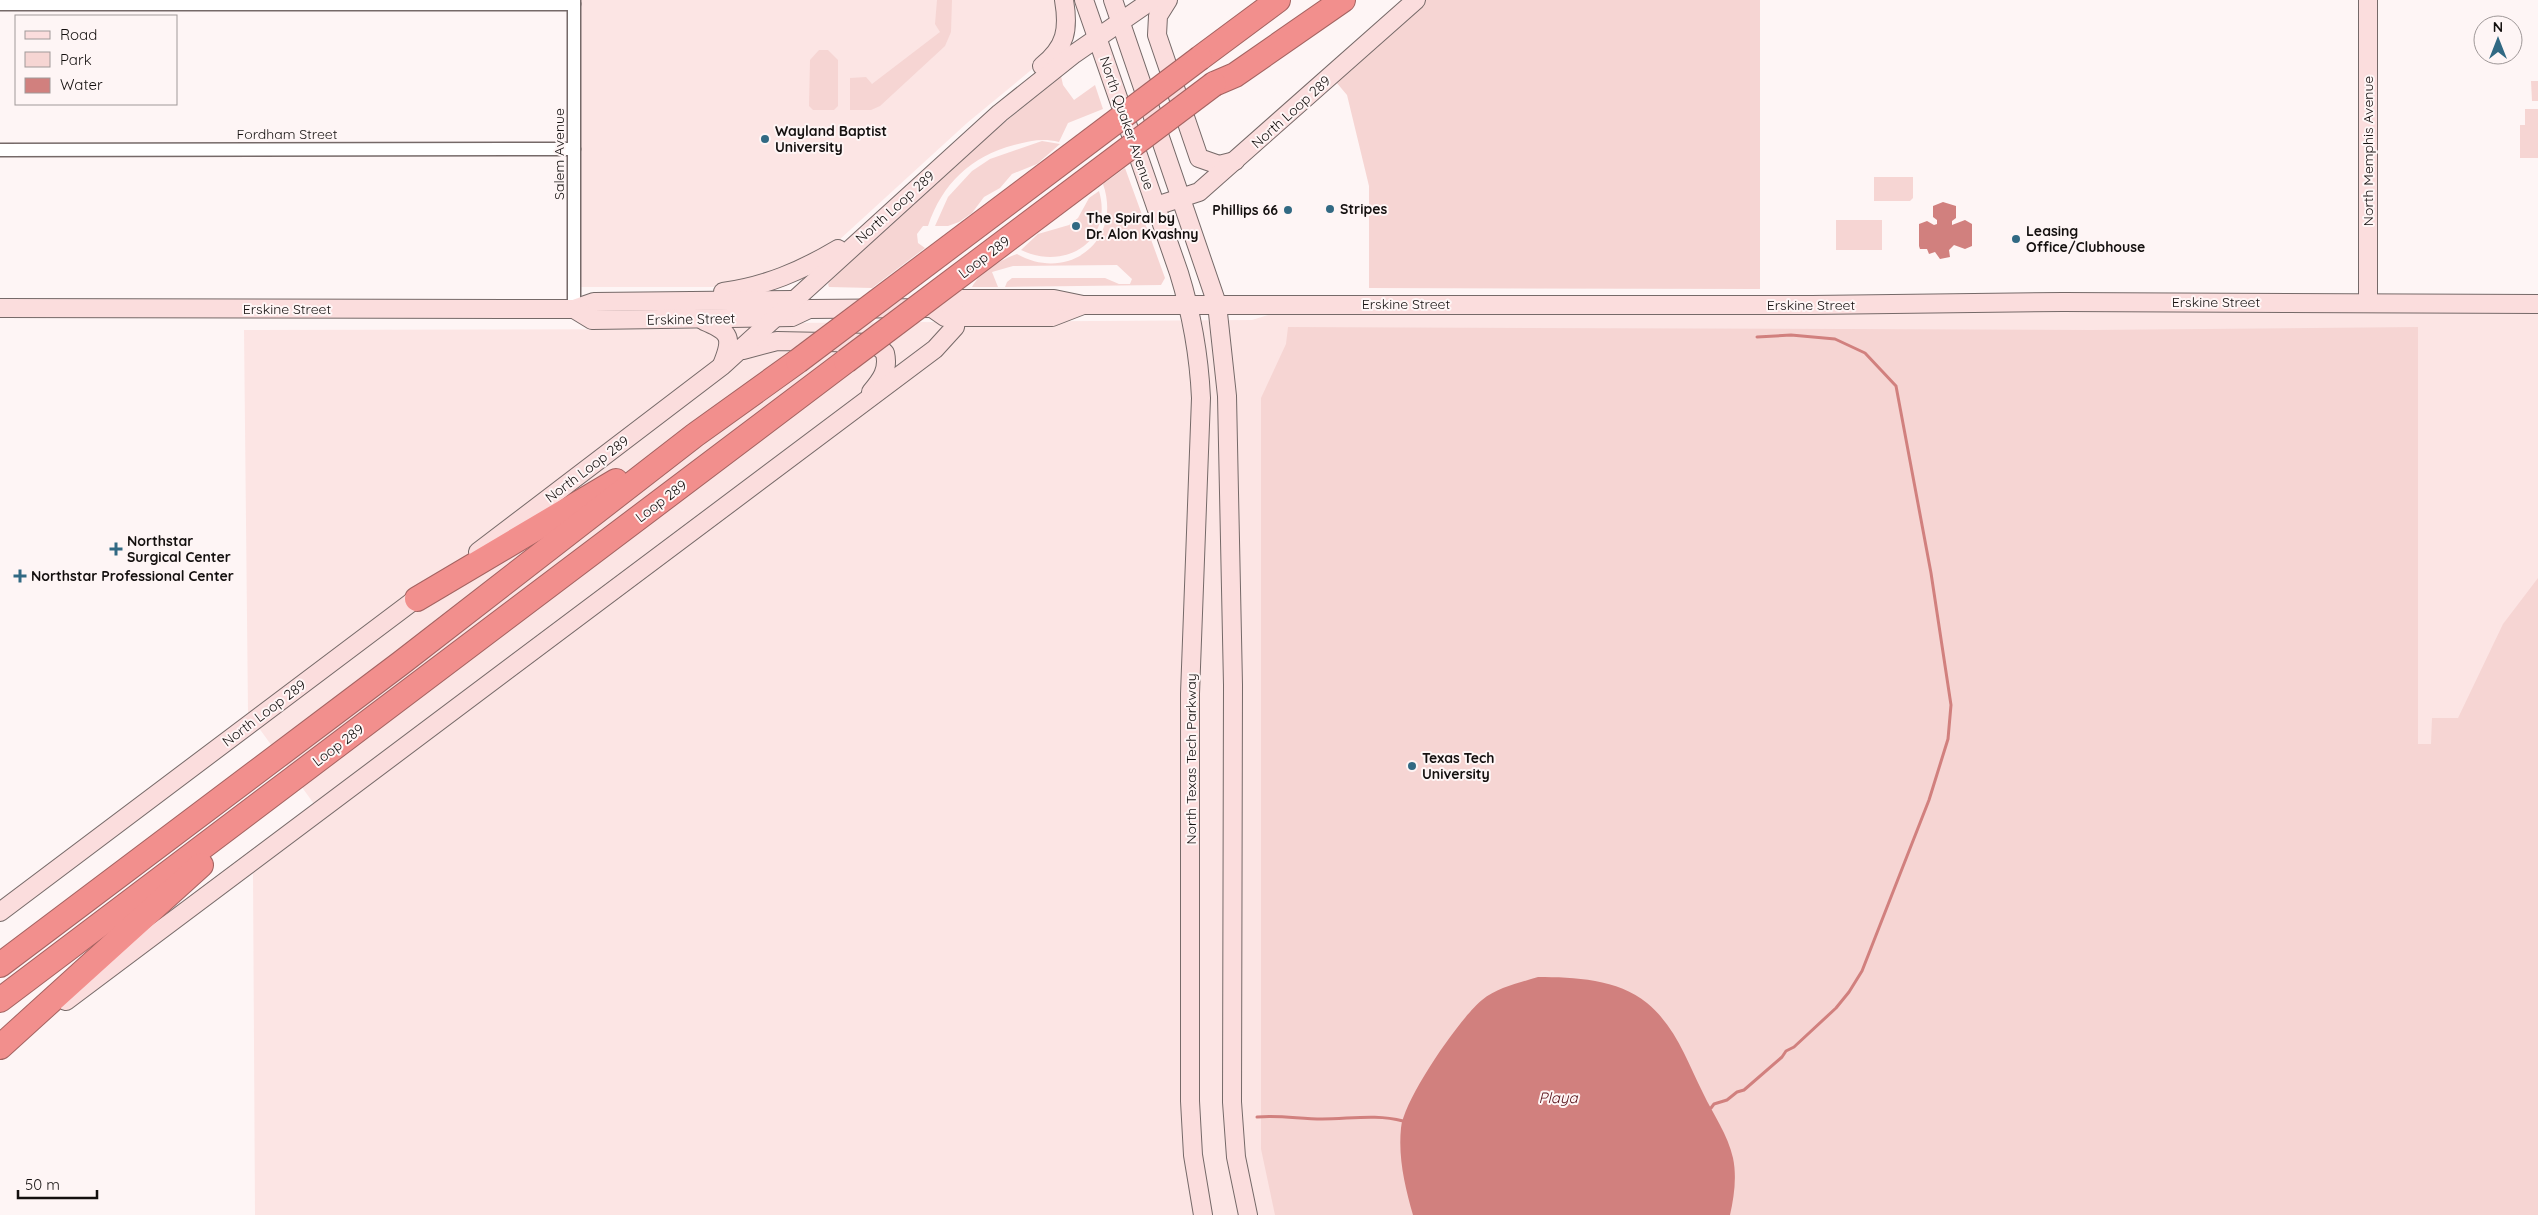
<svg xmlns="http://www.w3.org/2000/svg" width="2538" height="1215" font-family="Quicksand,sans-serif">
<rect width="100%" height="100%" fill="#fef5f5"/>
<g fill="#fce5e4">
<path d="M581 0H1060L1062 21 1047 57 967 123 838 241 811 261 718 287H581Z"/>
<path d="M1980 311 2538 312V1215H255L253 873 325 819 248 713 244 330 707 329 733 324 784 323 1252 320 1274 313Z"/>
</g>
<g fill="#f6d5d3">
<path d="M937 0H952L951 32 945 46 880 106 871 110H850V78L866 77 872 84 940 32 935 24Z"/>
<path d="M1425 0H1760V289L1369 288V186L1347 95 1336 82Z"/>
<path d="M819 50H828L838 60V106L834 110H813L809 106 810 60Z"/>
<path d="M1061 76 1063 85 1074 100 1095 85 1103 109 1068 123 1059 142C1042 138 1031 141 1014 145 971 156 942 184 928 226H923L917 234 918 243 925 248 872 288 829 287 828 284 834 277 967 153Z"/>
<path d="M2531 81H2538V101H2532Z"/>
<path d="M2525 109H2538V158H2520V125H2525Z"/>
<path d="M1042 141 1060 144 1037 164 1012 174 1000 188 984 197 972 213 959 222 948 226H935L948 197 972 171 990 159Z"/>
<path d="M1125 168 1165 278 1161 285 1005 287 1007 282 1012 278H1105L1119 284H1130L1132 279 1117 265 1013 266 992 272 998 287H972C980 272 1002 259 1017 254 1068 283 1123 241 1103 184Z"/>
<path d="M1874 177H1913V198L1910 201H1874Z"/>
<path d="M1099 191C1114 242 1064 271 1021 250L1038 234 1069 225 1078 218 1089 198Z"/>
<rect x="1836" y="220" width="46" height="30"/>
<path d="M1288 327 2091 330 2418 327V744H2431L2432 718H2458L2503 624 2538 578V1215H1275L1261 1149V398L1286 344Z"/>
</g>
<g fill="#d1807e">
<path d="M1943 202 1956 206V218L1952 221V225L1965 220 1972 224V246L1965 249 1954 245 1949 250 1950 257 1940 259 1935 252 1929 254 1927 249H1920L1919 246V224L1927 221 1934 225 1937 224V220L1933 217V206Z"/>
<path d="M1538 977C1574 977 1618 979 1647 1003 1676 1027 1687 1061 1703 1093 1713 1114 1728 1135 1733 1158 1737 1177 1734 1197 1730 1215H1413C1405 1187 1398 1158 1401 1128 1404 1099 1459 1019 1482 1000 1498 987 1519 983 1538 977Z"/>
</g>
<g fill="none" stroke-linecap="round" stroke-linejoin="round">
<g stroke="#d1807e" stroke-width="3">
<path d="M1711 1108 1714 1104 1727 1100 1737 1092 1744 1090 1782 1057 1786 1051 1794 1047 1836 1008 1849 992 1862 971 1929 800 1948 739 1951 705 1931 573 1896 386 1865 353 1835 339 1791 335 1757 337"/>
<path d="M1257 1117C1280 1115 1300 1119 1322 1119 1350 1119 1376 1114 1403 1121"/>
</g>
<defs>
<g id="street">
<path d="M0 4H574"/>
<path d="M0 150 574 149"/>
<path d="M574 309V0"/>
</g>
<g id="secondary">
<path d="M1084 0 1179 273C1192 315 1199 355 1201 398L1190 694V1101L1193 1155 1203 1215"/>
<path d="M1113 0 1217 304 1227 396 1233 685 1232 1102 1236 1157 1248 1215"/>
<path d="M1168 0 1158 16 1157 35 1199 158 1219 165 1235 161"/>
<path d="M1042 66C1066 47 1069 29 1064 0"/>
<path d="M1156 206 1199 192 1416 0"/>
<path d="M723 292C766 286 801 271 838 249"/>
<path d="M2368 302V0"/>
<path d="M0 308 574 309 594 302 793 300 798 303"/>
<path d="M932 308 945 317H1052L1083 305"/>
<path d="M574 309 592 320 792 317 809 309 932 308 945 299H1054L1083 305H1812L2063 302 2538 304"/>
<path d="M704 321C731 332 733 338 722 365"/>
<path d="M743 350 777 341 875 343 885 353C889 370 881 380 871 392"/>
<path d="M478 552 722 366 1000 113 1074 54 1152 0"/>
<path d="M0 912 425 592"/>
<path d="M66 1001 935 349 955 327 957 313 945 299"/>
</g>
<g id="highway">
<path d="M1200 58 1278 0"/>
<path d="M1214 84 1235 75 1343 0"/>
<path d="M417 599 616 481"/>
<path d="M0 965 401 663 695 435 798 361"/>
<path d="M0 1000 846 361"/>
<path d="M0 1047 201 865"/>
</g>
</defs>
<use href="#street" stroke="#756968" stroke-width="15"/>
<use href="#secondary" stroke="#756968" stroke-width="20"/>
<use href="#highway" stroke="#a46361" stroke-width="26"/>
<use href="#street" stroke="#fff" stroke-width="12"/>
<use href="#secondary" stroke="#fbdddd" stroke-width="18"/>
<use href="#highway" stroke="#f28f8d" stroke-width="24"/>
<defs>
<g id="highway-bridge">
<path d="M798 361 1200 58"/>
<path d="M846 361 1214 84"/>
</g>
</defs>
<use href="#highway-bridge" stroke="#a46361" stroke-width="26" stroke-linecap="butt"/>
<use href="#highway-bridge" stroke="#f28f8d" stroke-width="24"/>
</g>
<g fill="#316983" stroke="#fef5f5" stroke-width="2">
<circle cx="765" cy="139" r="5"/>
<circle cx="1330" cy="209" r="5"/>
<circle cx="1288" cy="210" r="5"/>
<circle cx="1076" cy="226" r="5"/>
<circle cx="2016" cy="239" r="5"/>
<path d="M113.5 541.5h5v5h5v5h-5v5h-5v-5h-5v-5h5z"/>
<path d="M17.5 568.5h5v5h5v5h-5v5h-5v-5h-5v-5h5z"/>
<circle cx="1412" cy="766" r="5"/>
</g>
<g text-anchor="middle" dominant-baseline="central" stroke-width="4" stroke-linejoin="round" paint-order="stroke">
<g font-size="14" fill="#14100f" stroke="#fef5f5">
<text transform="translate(1291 112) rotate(-42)">North Loop 289</text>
<text transform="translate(1127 123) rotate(71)">North Quaker Avenue</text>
<text x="287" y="134">Fordham Street</text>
<text transform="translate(2368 151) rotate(-90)">North Memphis Avenue</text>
<text transform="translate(559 154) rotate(-90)">Salem Avenue</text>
<text transform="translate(895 207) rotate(-42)">North Loop 289</text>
<text transform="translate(984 257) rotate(-37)">Loop 289</text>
<text x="2216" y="302">Erskine Street</text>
<text x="1406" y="304">Erskine Street</text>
<text x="1811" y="305">Erskine Street</text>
<text x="287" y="309">Erskine Street</text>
<text transform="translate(691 319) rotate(-1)">Erskine Street</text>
<text transform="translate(587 469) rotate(-37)">North Loop 289</text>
<text transform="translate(661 501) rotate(-37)">Loop 289</text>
<text transform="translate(264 713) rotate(-37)">North Loop 289</text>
<text transform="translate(338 745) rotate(-37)">Loop 289</text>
<text transform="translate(1191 759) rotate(-90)">North Texas Tech Parkway</text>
</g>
<g font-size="14" font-weight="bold" fill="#14100f" stroke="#fef5f5" text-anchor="start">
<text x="775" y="131">Wayland Baptist<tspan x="775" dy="16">University</tspan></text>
<text x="1340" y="209">Stripes</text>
<text x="1278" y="210" text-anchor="end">Phillips 66</text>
<text x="1086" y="218">The Spiral by<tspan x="1086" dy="16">Dr. Alon Kvashny</tspan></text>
<text x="2026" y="231">Leasing<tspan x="2026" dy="16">Office/Clubhouse</tspan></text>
<text x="127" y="541">Northstar<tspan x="127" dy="16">Surgical Center</tspan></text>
<text x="31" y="576">Northstar Professional Center</text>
<text x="1422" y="758">Texas Tech<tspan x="1422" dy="16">University</tspan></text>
</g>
<g font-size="15" font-style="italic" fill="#550c14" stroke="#fef5f5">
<text x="1558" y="1097">Playa</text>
</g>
</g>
<rect x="15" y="15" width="162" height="90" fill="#fef5f5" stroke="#a09999"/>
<rect x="25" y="31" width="25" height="8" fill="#fbdddd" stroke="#a09999"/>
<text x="60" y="40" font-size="15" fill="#14100f">Road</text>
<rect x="25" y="52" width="25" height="15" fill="#f6d5d3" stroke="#a09999"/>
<text x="60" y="65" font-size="15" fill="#14100f">Park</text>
<rect x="25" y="78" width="25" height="15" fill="#d1807e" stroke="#a09999"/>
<text x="60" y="90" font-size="15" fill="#14100f">Water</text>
<g transform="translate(2498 40)"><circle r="24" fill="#fef5f5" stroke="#a09999"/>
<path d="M0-4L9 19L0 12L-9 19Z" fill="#316983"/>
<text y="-8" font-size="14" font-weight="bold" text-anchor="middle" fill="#14100f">N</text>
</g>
<path d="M18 1190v8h79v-8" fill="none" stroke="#14100f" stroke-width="2.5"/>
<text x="25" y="1190" font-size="15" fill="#14100f" stroke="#fef5f5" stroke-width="4" paint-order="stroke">50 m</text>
</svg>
